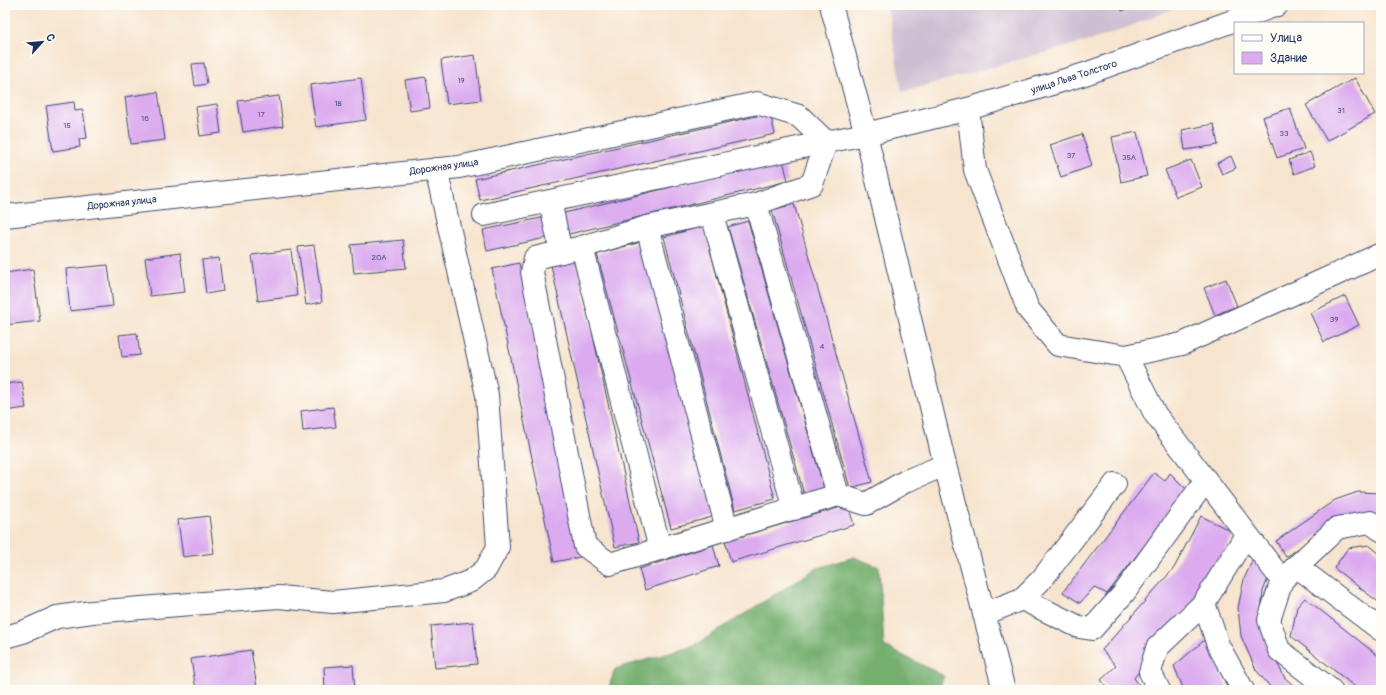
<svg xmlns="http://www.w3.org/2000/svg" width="1386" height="695" font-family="Pangolin,sans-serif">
<rect width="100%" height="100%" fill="#fdfcf7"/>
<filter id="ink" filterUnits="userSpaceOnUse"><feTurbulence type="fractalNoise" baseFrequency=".025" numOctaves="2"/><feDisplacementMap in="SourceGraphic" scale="8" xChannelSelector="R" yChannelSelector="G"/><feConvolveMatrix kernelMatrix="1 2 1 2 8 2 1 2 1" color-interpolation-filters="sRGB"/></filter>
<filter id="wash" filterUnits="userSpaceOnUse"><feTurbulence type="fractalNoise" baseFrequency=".012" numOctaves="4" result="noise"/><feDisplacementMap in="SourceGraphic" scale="16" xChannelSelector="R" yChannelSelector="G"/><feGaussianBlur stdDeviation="0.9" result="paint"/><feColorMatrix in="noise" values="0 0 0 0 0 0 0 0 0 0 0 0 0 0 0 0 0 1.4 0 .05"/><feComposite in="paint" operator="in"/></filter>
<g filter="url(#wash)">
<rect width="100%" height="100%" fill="#f7e4ce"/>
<path fill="#cdbed2" d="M887 5H1183L1105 36 902 92Z"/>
<path fill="#75af6e" stroke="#486f66" d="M854 557 879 567 884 646 944 676 938 690H608L615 669 694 646 815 569Z"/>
<g id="blocks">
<g fill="#dbaaef">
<path d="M1119 5H1137L1122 11Z"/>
<path d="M475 55 481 100 447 104 441 60Z"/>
<path d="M204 63 207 84 195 86 192 64Z"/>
<path d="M426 77 430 108 410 111 405 80Z"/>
<path d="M361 78 366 120 316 127 310 85Z"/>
<path d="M1355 78 1375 114 1327 141 1306 105Z"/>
<path d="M158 92 165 140 131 144 125 97Z"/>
<path d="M279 96 283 126 243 132 238 101Z"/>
<path d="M74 102 75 111 83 110 87 138 79 139 80 147 53 151 46 106Z"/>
<path d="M217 104 221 133 200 136 196 107Z"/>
<path d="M1290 108 1304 149 1277 158 1263 117Z"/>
<path d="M770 113 775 134 480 200 475 179Z"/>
<path d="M1214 124 1218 145 1185 150 1182 130Z"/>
<path d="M1137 132 1147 176 1121 182 1112 137Z"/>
<path d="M1082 134 1092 166 1061 177 1050 145Z"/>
<path d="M1310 152 1315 166 1294 174 1289 160Z"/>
<path d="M1231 156 1236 168 1222 174 1217 163Z"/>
<path d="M783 160 788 181 565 235 560 214Z"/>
<path d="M1191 160 1202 187 1176 197 1165 170Z"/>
<path d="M794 204 872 482 850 488 772 210Z"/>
<path d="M546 217 550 237 487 251 483 230Z"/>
<path d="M748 221 824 489 804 494 728 227Z"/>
<path d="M704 226 775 499 735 510 664 237Z"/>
<path d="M403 240 406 268 354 273 351 245Z"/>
<path d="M641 242 716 516 671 528 597 254Z"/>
<path d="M314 245 322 302 306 305 298 247Z"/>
<path d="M291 250 297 296 258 301 252 255Z"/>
<path d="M180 253 185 292 150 296 145 258Z"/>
<path d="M219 258 223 291 206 294 202 260Z"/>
<path d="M576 260 639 542 615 547 551 265Z"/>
<path d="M519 263 580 557 554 562 492 269Z"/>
<path d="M108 265 113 306 70 311 66 269Z"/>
<path d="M33 269 40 321 5 325V273Z"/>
<path d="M1226 279 1237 306 1215 315 1204 288Z"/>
<path d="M1345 296 1359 325 1324 342 1310 313Z"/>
<path d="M137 333 140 355 122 357 119 335Z"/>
<path d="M22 382 26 408 5 411V384Z"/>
<path d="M333 407 336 427 303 431 301 411Z"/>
<path d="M1154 473 1165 481 1170 473 1187 490 1107 594 1094 587 1080 603 1063 592Z"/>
<path d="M1358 492 1381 493V515L1368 513 1344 517 1286 557 1276 541 1335 500Z"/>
<path d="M848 505 854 525 731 562 725 541Z"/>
<path d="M209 516 214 553 183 557 178 520Z"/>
<path d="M1201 516 1235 533 1204 587 1134 678 1143 690H1109L1101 680 1116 666 1102 650 1174 568Z"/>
<path d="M713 545 719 566 645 590 639 569Z"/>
<path d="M1369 545 1381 555V604L1334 568 1348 548Z"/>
<path d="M1253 559 1270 574 1263 591 1261 616 1269 648 1285 678 1299 690H1273L1256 670 1241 636 1238 608 1244 579Z"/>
<path d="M1305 598 1381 658V690H1359L1291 636 1297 607Z"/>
<path d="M473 622 477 664 435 668 431 626Z"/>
<path d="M1208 637 1228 690H1184L1174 666Z"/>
<path d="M251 650 257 688 244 690H196L191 659Z"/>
<path d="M353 665 355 690H325L324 667Z"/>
</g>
</g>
</g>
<g filter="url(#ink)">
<use href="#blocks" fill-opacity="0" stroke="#3c4a6f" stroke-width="1"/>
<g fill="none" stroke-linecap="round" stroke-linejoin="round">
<defs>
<g id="minor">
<path d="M831 5 866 134 945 465 1004 690"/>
<path d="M968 109 975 170 1028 309 1058 345 1126 356 1182 344 1381 254"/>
<path d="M550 201 561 252"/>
<path d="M756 204 838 495"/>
<path d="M712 214 794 509"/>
<path d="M484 215 826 142 812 184 756 204 647 227 582 247 535 258 532 272 585 546 610 564 838 495 866 504 906 481 945 465"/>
<path d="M5 216 459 167 757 103 799 116 826 142 866 134 968 109 1085 74 1277 5"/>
<path d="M647 227 727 529"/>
<path d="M582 247 660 549"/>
<path d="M1126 356 1155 414 1282 580 1337 528 1370 522 1381 530"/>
<path d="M1296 566 1381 630"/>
<path d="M1282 580 1269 620 1279 650 1331 690"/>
<path d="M1022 599 1079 627 1092 629 1124 593 1206 480"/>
<path d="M984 614 1022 599 1042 579 1115 484"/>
<path d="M5 637 23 632 57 617 92 612 278 597 333 602 444 591 471 581 486 569 498 547 487 395 436 169"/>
<path d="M1159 690 1150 672 1157 648 1204 603"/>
<path d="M1243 690 1218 645 1204 603 1246 535"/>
</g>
</defs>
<use href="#minor" stroke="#3c4a6f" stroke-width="24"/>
<use href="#minor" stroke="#fff" stroke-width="22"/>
</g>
</g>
<g text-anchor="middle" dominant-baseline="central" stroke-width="3" stroke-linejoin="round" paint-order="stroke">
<g font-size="8" fill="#4b4e82">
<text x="461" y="80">19</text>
<text x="338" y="103">18</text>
<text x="1341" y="110">31</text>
<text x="261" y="114">17</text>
<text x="145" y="118">16</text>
<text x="67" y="125">15</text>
<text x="1284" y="133">33</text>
<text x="1071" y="155">37</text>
<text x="1129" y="157">35А</text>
<text x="379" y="257">20А</text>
<text x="1334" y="319">39</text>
<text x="822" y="346">4</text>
</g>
<g font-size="10" fill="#1b2f5e" stroke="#fdfcf7">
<text transform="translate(1074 77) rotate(-18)">улица Льва Толстого</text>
<text transform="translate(444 167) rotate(-8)">Дорожная улица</text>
<text transform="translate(122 203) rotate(-6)">Дорожная улица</text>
</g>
</g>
<rect width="1386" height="695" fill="none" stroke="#fdfcf7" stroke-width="20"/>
<rect x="1234" y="22" width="130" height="52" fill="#fdfcf7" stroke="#a3aaba"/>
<rect x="1242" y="35" width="20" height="6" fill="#ffffff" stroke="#a3aaba"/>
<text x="1270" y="42" font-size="12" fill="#1b2f5e">Улица</text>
<rect x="1242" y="52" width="20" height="12" fill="#dbaaef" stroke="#a3aaba"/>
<text x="1270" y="62" font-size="12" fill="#1b2f5e">Здание</text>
<g transform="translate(42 42) rotate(63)" stroke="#fdfcf7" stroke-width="3" paint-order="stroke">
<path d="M0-3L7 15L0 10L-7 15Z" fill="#1b2f5e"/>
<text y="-6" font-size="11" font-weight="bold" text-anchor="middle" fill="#1b2f5e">С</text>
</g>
</svg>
